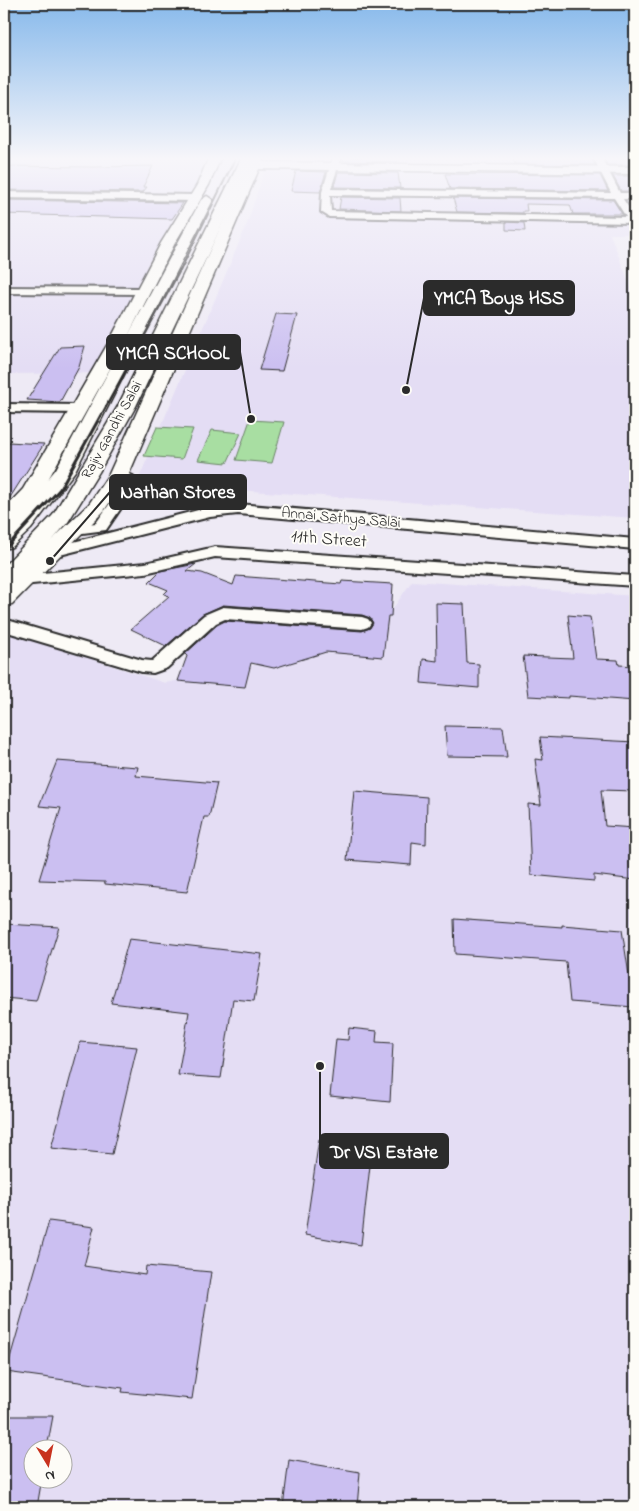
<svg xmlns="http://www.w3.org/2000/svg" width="639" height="1511" font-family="'Indie Flower',sans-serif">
<rect width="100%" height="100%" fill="#eeeaf5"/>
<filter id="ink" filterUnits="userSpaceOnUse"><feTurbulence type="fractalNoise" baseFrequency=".02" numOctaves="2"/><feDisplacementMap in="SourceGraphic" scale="10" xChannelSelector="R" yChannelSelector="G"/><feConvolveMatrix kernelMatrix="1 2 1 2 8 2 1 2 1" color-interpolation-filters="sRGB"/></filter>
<g filter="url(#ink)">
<g fill="#e4ddf4" fill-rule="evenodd">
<path d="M4 157H218L109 373 4 374Z"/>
<path d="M269 157H635V234H610L635 298V518L137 483 247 224Z"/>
<path d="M412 581 635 596V1507H4V631L165 683 370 642ZM32 1448H62V1478H32Z"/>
</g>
<g fill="#a8dea2" stroke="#6a8466">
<path d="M250 420 284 422 272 463 236 460Z"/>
<path d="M157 427 193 429 182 459 144 456Z"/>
<path d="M212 430 241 433 227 463 198 460Z"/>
</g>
<g fill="#cbbff1" stroke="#2b2b2b">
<path d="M343 157H397L398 162 343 161Z"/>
<path d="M512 157 591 158 595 165 515 164Z"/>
<path d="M604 158 635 159V165H607Z"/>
<path d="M4 166 93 167 153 166 143 187H147L143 192 4 190Z"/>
<path d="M296 171 326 172 320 192 291 191Z"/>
<path d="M338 172 398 173 400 188 334 187Z"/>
<path d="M445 174 600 175 608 191 450 189Z"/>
<path d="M613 176H635V191H621Z"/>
<path d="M341 197 400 198 401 211 339 209Z"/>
<path d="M453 198 613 200 622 214H573L570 205 526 204 527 211H523V213L457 212Z"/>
<path d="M4 200 183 203 172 219 4 214Z"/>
<path d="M506 222 524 223 525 231 506 230Z"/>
<path d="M276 314 297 315 282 371 259 370Z"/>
<path d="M85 346 79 367 60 402 27 400 60 347Z"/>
<path d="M8 442 44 444 4 507V448Z"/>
<path d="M196 564 187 571 202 573 233 585 236 576 341 584 342 581 393 584 391 616H388L383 657 326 652 274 668 251 663 245 687 178 681 187 656 185 654 217 625 225 621 362 631 370 628 373 623 370 618 362 615 223 605 203 614 166 646 131 629 169 596 164 594 168 590 149 582 160 571Z"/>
<path d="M436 603 464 604 467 663 479 664V688L421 683 423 659 437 661Z"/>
<path d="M568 615 590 617 596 659 618 660 619 665 635 666V701L569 696V698L528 696 523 656 573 658Z"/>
<path d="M445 726 503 727 507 757 447 756Z"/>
<path d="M540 737 635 742V791L601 790 605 826 635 828V880L594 875V881L531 875 528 804 541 805 535 759 543 760Z"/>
<path d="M57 761 138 767 136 776 217 783 209 817H204L187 892 105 884V882L39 880 61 808 39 806Z"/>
<path d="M354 791 427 797 426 844 412 842 411 865 347 860Z"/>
<path d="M454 919 562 927V925L622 930 634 1007 570 1002 566 962 455 954Z"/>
<path d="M4 924 59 927 36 1001 4 998Z"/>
<path d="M129 939 262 954 254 1001 233 999 221 1078 178 1075 189 1012 111 1003Z"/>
<path d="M349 1028 377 1031 376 1042 393 1043 390 1102 330 1096 336 1039 348 1040Z"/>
<path d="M80 1042 137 1047 112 1154 51 1148Z"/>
<path d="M319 1139 372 1148 361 1245 305 1235Z"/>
<path d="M49 1221 94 1227 84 1266 145 1275 146 1266 211 1272 192 1399 122 1392 123 1388 6 1372Z"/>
<path d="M4 1416H53L47 1448H32V1478H42L37 1507H4Z"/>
<path d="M289 1460 360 1472 357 1507H283Z"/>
</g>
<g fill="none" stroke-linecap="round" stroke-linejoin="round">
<defs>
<g id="street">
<path d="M333 157H341L331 189 611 193 593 157H601L620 193H635V199H623L635 217V221L631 223 329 217 321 212 322 192ZM330 195 614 198 626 217 331 211Z"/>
<path d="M4 192 195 195 200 198 195 201 4 198Z"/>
<path d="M4 287 143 288 148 291 143 294 4 293Z"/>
<path d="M4 404 79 405 86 409 79 413 4 412Z"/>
<path d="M119 470 133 476 135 479 132 492 106 530 75 534 70 532 67 529 70 526 96 523 118 492 120 481 112 474 114 471Z"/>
<path d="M238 504 635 539V549L238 514 210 517 52 557 46 555 44 552 46 549 210 507Z"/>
<path d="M215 547 635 576V586L215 557 145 573 22 585 16 584 14 580 16 576 22 575 145 563Z"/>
<path d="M223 607 362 617 368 619 371 623 368 627 362 629 225 619 216 623 167 668 153 673 142 672 4 631V619L142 660 152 661 204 615Z"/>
</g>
<g id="secondary">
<path d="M209 157H221L209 185 175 243 126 340 41 492 11 525 4 527V509L23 489 70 409 110 340 161 243 197 185Z"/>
<path d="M252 157H264L262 162 635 167V174L259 169 129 474 103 512 12 604 4 606V586L89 504 109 474 247 168 241 167 239 165 241 163 250 162Z"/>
</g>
<g id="primary">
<path d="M242 157H254L136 406 99 472 68 522 31 565 12 583 4 585V566L53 515 118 406Z"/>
<path d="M207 196 213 200 75 471 31 529 12 547 4 549V530L15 519 56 469 201 200Z"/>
</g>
</defs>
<use href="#street" stroke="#2b2b2b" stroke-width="4"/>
<use href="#secondary" stroke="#2b2b2b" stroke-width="3"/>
<use href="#primary" stroke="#2b2b2b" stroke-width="3"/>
<use href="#street" fill="#fdfcf7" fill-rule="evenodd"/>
<use href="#secondary" fill="#fdfcf7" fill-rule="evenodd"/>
<use href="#primary" fill="#fdfcf7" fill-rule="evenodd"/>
<path stroke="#2b2b2b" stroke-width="2" d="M180 271 236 157"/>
<path stroke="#2b2b2b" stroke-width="2.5" d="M101 416 180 270"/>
<path stroke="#2b2b2b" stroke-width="3" d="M4 550 60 489 101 415"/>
</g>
</g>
<linearGradient id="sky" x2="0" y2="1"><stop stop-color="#87b9eb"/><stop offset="0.43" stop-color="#f7f6fa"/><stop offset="1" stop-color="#f7f6fa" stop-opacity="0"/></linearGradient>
<rect width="639" height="369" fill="url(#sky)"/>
<g text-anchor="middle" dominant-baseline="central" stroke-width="4" stroke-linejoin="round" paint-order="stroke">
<g font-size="15" fill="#2b2b2b" stroke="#fdfcf7">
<text transform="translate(112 430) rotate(-61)">Rajiv Gandhi Salai</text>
<text transform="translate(341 518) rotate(5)">Annai Sathya Salai</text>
</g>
<g font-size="18" fill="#2b2b2b" stroke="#fdfcf7">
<text transform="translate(329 540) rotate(4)">11th Street</text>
</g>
</g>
<path fill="none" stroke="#2b2b2b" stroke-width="2" d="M406 390L424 298M251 419L240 352M50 561L110 492M320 1066L320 1151"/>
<g fill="#2b2b2b" stroke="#fdfcf7" stroke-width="2">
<circle cx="406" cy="390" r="5"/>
<circle cx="251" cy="419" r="5"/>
<circle cx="50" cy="561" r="5"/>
<circle cx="320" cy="1066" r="5"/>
</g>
<g fill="#2b2b2b" stroke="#2b2b2b" stroke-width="2">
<rect x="424" y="281" width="150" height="34" rx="5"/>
<rect x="107" y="335" width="133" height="34" rx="5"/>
<rect x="110" y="475" width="136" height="34" rx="5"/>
<rect x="320" y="1134" width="128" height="34" rx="5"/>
</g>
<g font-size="19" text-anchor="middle" font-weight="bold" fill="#fff">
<text x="499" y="304">YMCA Boys HSS</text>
<text x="173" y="359">YMCA SCHOOL</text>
<text x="178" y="498">Nathan Stores</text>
<text x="384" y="1158">Dr VSI Estate</text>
</g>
<rect width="639" height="1511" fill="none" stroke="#fdfcf7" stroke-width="20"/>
<rect x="10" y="10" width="619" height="1491" fill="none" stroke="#2b2b2b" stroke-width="2" filter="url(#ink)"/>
<g transform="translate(48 1464) rotate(170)"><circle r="24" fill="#fdfcf7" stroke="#a9a8a5"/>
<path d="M0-4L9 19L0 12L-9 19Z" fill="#c8321e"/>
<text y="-8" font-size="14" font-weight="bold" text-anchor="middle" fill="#2b2b2b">N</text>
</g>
</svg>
